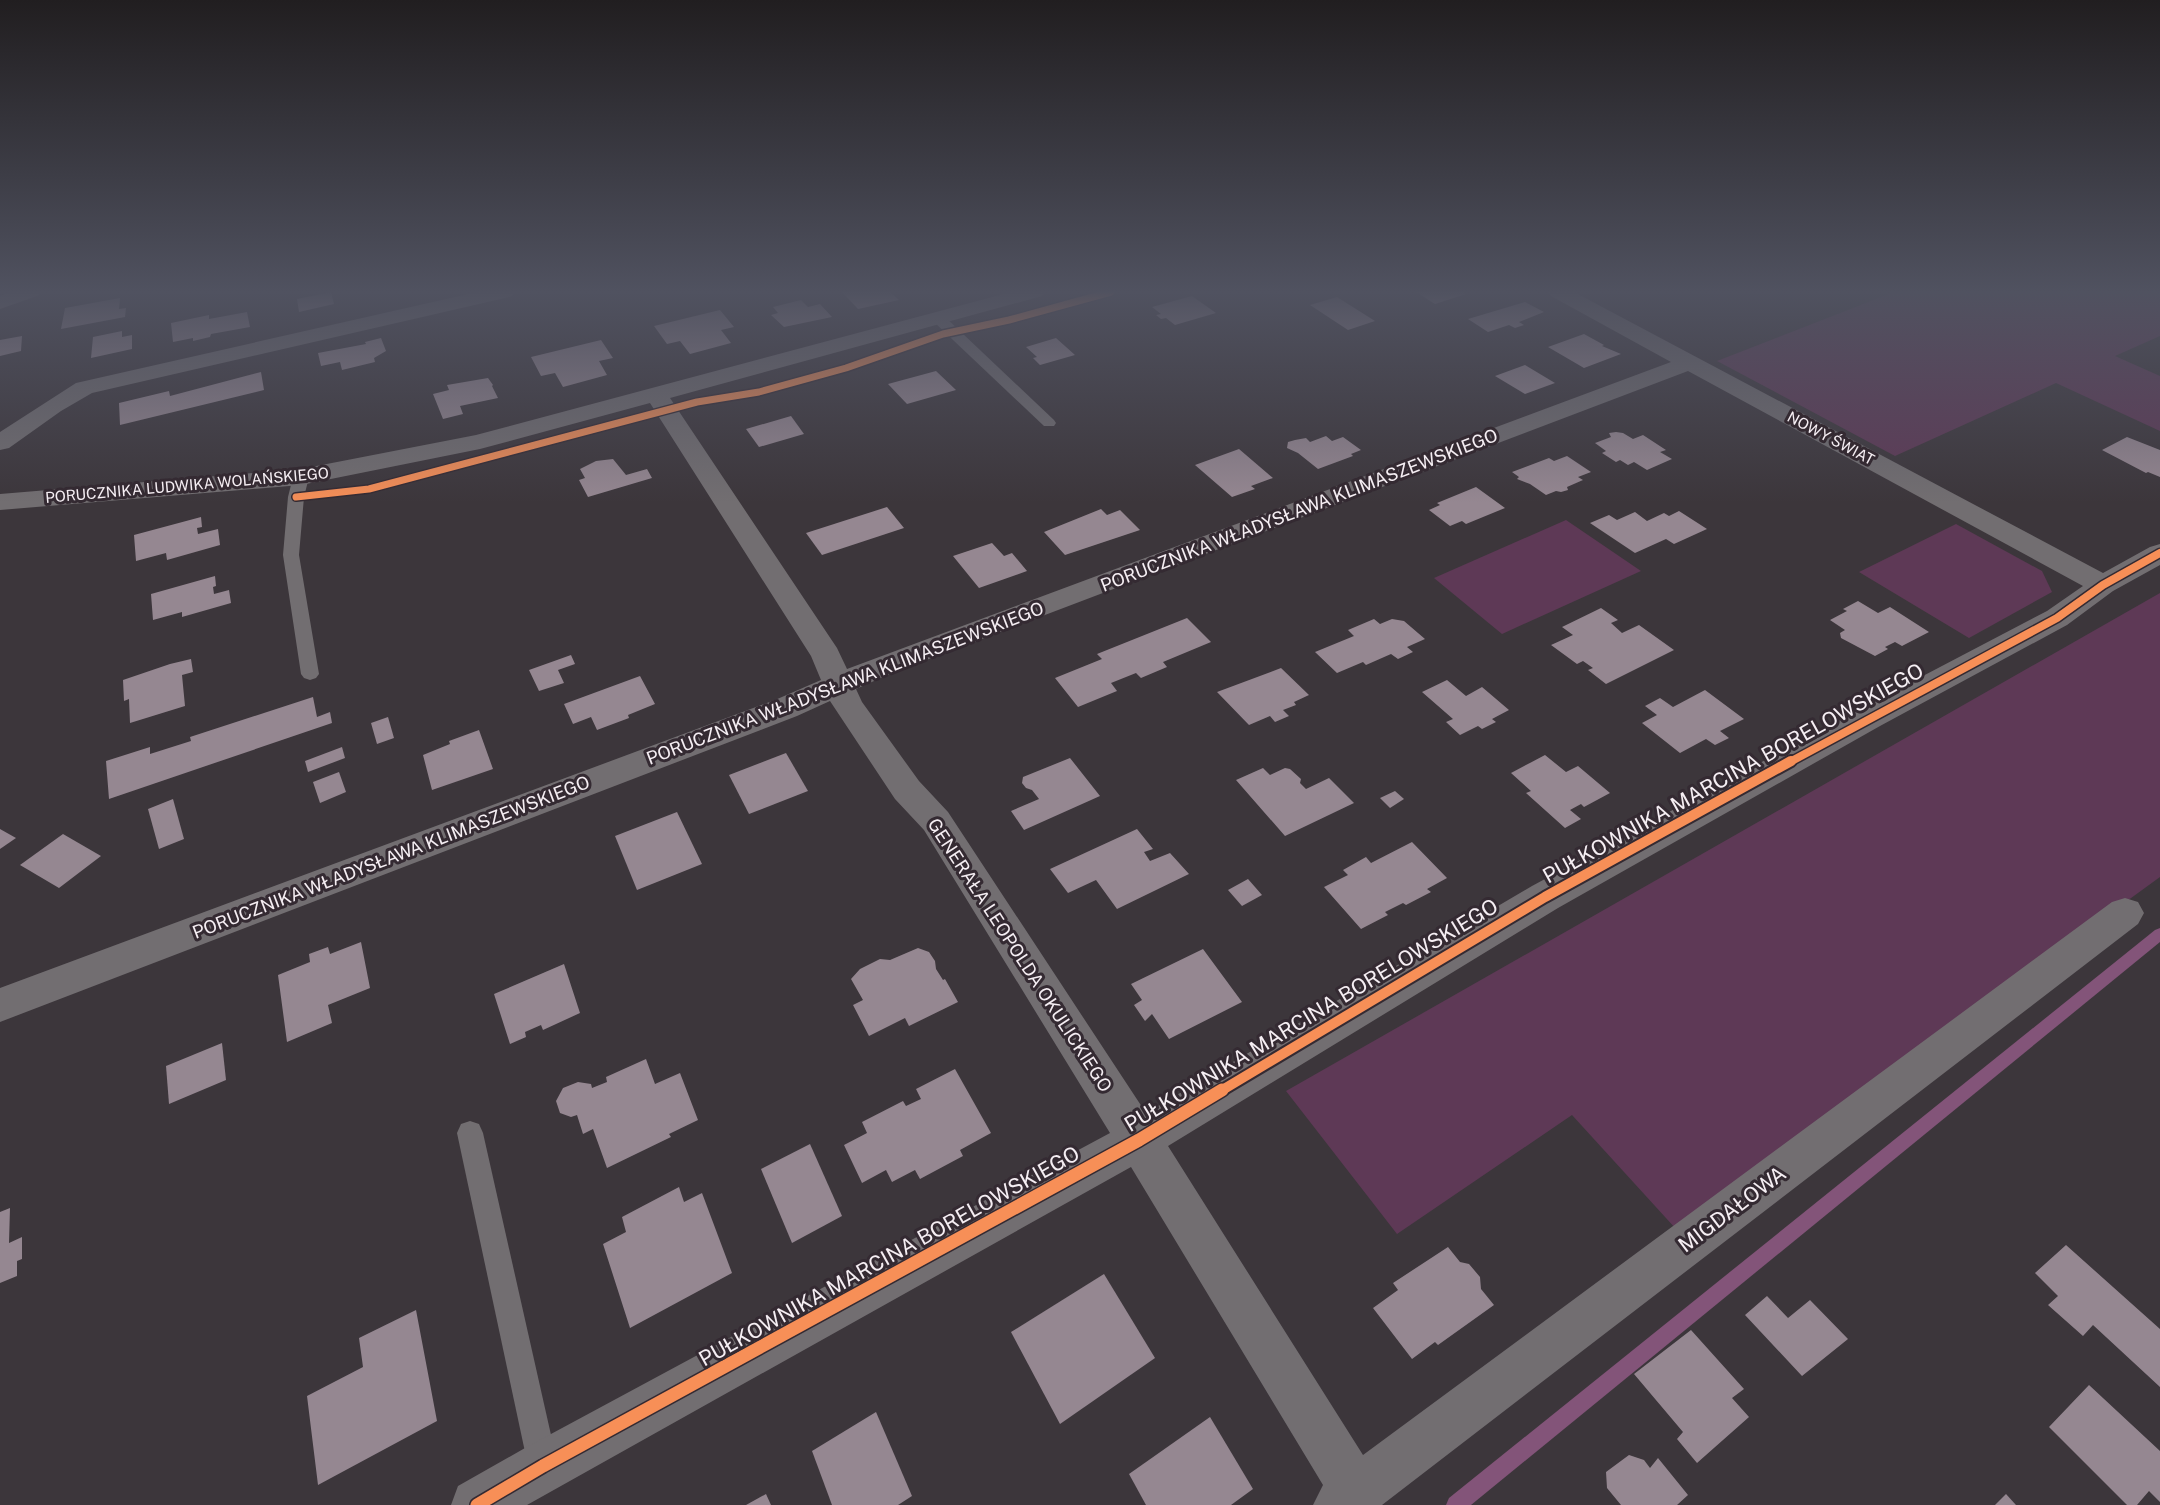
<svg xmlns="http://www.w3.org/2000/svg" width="2160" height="1505" font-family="'Public Sans',sans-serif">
<rect width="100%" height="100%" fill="#3c363b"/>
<g fill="#5e3956">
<path d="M1894 292H2160V336L2115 356 2160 376V431L2056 383 1895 456 1717 361Z"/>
<path d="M1566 520 1641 571 1502 634 1434 578Z"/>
<path d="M1956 524 2042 571 2052 592 1969 638 1859 572Z"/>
<path d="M2160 593V877L1676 1229 1572 1115 1397 1234 1286 1091Z"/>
</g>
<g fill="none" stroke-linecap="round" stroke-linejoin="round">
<path fill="#835479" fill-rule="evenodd" d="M2160 928V942L1471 1505H1446L1449 1498 2155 930Z"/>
</g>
<g fill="#958791">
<path d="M331 292 334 304 299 312 297 299Z"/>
<path d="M842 292H890L899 300 858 309Z"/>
<path d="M1416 292H1463L1466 294 1435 304Z"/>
<path d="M1192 296 1216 313 1175 325 1166 318 1161 319 1156 315 1161 314 1152 307Z"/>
<path d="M1337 297 1375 321 1348 330 1310 305Z"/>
<path d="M120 298 119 309 126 308 125 317 61 329 65 308Z"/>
<path d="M801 300 808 307 820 304 832 317 784 327 771 315 778 313 773 307Z"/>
<path d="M1525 302 1544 312 1519 322 1524 325 1515 328 1509 325 1488 332 1468 319Z"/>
<path d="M720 310 734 327 721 330 731 343 690 354 680 341 667 344 654 326Z"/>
<path d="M247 312 250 327 211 334 210 337 193 341V338L173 342 171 323 209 315V319Z"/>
<path d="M122 331V337L132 335V349L91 358 93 337Z"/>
<path d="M1584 334 1604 345 1602 346 1621 354 1584 368 1548 347Z"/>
<path d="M22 336 21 351 0 356V340Z"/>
<path d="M381 338 386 351 374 358 375 362 342 370 340 362 321 366 318 353 366 344 365 342Z"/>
<path d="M1056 338 1075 355 1040 365 1033 358 1037 357 1026 347Z"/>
<path d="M601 340 613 358 599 361 607 375 563 387 555 373 541 376 531 357Z"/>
<path d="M1525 365 1555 383 1525 394 1495 376Z"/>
<path d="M936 371 956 390 907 404 888 384Z"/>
<path d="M261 372 264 390 120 425 119 403 169 391 170 396Z"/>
<path d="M488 378 493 385 492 386 498 398 460 406 463 414 443 419 433 394 449 390 447 385Z"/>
<path d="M791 416 804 434 759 447 746 429Z"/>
<path d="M1616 432 1623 433 1633 439 1643 435 1666 450 1660 452 1672 459 1647 470 1634 462 1628 465 1620 460 1616 462 1602 453 1606 451 1595 443 1611 437 1609 433Z"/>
<path d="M1326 436 1332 441 1343 437 1361 450 1351 454 1353 456 1318 469 1298 453 1287 448 1288 442 1295 440 1306 438 1310 442Z"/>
<path d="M2127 437 2160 450V477L2148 472 2146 473 2102 450Z"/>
<path d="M1239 449 1273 478 1251 486 1255 489 1232 497 1195 465Z"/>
<path d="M1567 456 1591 472 1578 477 1583 480 1567 487 1568 490 1561 492 1556 491 1546 495 1530 484 1517 479 1519 477 1512 472 1549 458 1554 461Z"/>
<path d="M613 459 626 475 647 469 652 478 588 497 579 480 585 478 580 469 596 461Z"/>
<path d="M1476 487 1505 508 1466 524 1462 521 1450 526 1429 510 1440 505 1437 503Z"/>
<path d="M887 507 904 528 822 555 806 533Z"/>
<path d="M1101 509 1107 515 1120 510 1140 530 1065 555 1044 532Z"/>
<path d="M1679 511 1707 529 1674 544 1666 539 1635 553 1590 523 1609 515 1617 520 1635 512 1647 521 1664 513 1669 516Z"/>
<path d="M201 517 202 527 197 528 198 534 218 529 220 545 167 560 166 553 136 561 134 535Z"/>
<path d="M992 543 1004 556 1012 553 1027 571 979 588 953 556Z"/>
<path d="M215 576 216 586 213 587 214 594 229 590 231 603 182 617V612L153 620 151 594Z"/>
<path d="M1858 601 1878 613 1890 607 1929 632 1902 646 1895 642 1885 647 1888 649 1875 656 1841 638 1840 633 1845 630 1830 620 1847 611 1843 609Z"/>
<path d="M1601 608 1618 620 1611 623 1622 633 1639 625 1674 650 1606 684 1588 670 1593 668 1583 661 1577 664 1551 645 1573 635 1562 627Z"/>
<path d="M1187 618 1211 642 1163 662 1167 667 1141 678 1136 673 1111 683 1117 691 1078 707 1055 678 1102 659 1097 654Z"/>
<path d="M1374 619 1380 624 1392 619 1404 621 1425 639 1407 647 1413 652 1398 659 1391 654 1366 665 1363 662 1337 673 1315 652 1354 636 1348 630Z"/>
<path d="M571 655 575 664 558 670 564 683 539 691 529 670Z"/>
<path d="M191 659 193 672 182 675 185 706 130 723 129 699 124 701 123 680 170 664Z"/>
<path d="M1281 668 1309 695 1294 702 1296 705 1283 710 1289 716 1275 722 1270 716 1249 725 1217 692Z"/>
<path d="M640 676 655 704 628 715 629 718 597 730 591 717 573 724 564 704Z"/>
<path d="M1447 680 1466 696 1482 687 1509 710 1492 719 1496 722 1482 729 1478 726 1460 735 1446 722 1453 719 1422 692Z"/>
<path d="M1705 690 1744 719 1720 731 1729 738 1715 745 1706 739 1680 753 1642 723 1657 715 1645 706 1660 698 1673 707Z"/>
<path d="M313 697 317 717 330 712 332 723 109 799 106 761 150 747V754L191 741 190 737Z"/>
<path d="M388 717 394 738 377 744 371 723Z"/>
<path d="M479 730 493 769 432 790 423 755 450 744 449 741Z"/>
<path d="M342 747 345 758 308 772 305 761Z"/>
<path d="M786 753 808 791 749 814 729 775Z"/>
<path d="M1545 755 1566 772 1578 766 1610 793 1584 807 1581 804 1570 810 1581 819 1565 828 1526 793 1531 791 1511 773Z"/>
<path d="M1070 758 1100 796 1024 830 1011 811 1039 799 1032 790 1026 788 1022 783 1023 777Z"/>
<path d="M1263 768 1270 775 1285 768 1290 769 1301 779 1300 783 1306 789 1329 778 1354 803 1285 836 1236 780Z"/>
<path d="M339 772 346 792 320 803 313 782Z"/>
<path d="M1395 791 1404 799 1390 808 1380 798Z"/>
<path d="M173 799 184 839 159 849 148 809Z"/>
<path d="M677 812 702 864 637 890 615 836Z"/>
<path d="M0 829 16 838 0 849Z"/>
<path d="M1137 829 1153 849 1144 852 1150 861 1170 853 1189 874 1117 909 1096 880 1068 893 1050 869Z"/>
<path d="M63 834 101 856 59 888 20 865Z"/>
<path d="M1412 842 1447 878 1427 889 1431 892 1406 905 1403 903 1385 912 1388 915 1361 929 1324 887 1348 875 1343 870 1366 857 1371 863Z"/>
<path d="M1248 879 1262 895 1242 906 1228 890Z"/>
<path d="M361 942 370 988 328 1005 332 1023 287 1042 278 975 310 962 309 954 328 947 330 954Z"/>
<path d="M918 948 929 952 935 961 936 969 943 980 945 979 958 1002 909 1026 905 1018 869 1036 853 1005 863 1000 851 979 860 969 880 959 890 960Z"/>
<path d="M1203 949 1242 1002 1169 1039 1152 1014 1145 1021 1134 1005 1142 1000 1131 984Z"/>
<path d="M564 964 580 1013 543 1030 541 1025 525 1032 526 1037 510 1044 494 994Z"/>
<path d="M222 1043 226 1080 169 1104 166 1066Z"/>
<path d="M646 1059 655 1084 680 1073 698 1120 669 1134 671 1137 607 1168 593 1129 583 1134 577 1115 571 1117 560 1113 556 1101 563 1088 578 1082 591 1084 592 1088 607 1082 606 1077Z"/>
<path d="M955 1069 991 1133 960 1150 963 1156 920 1179 915 1170 892 1182 886 1170 862 1183 844 1145 867 1133 862 1122 903 1101 906 1106 921 1099 916 1089Z"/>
<path d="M810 1144 842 1216 792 1243 761 1169Z"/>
<path d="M679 1187 684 1202 702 1193 732 1273 630 1328 603 1244 626 1232 622 1217Z"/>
<path d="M10 1208 9 1243 22 1237V1259L17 1261V1276L0 1283V1212Z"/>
<path d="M2066 1245 2160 1329V1387L2093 1325 2083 1336 2048 1305 2058 1296 2035 1273Z"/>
<path d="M1448 1247 1460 1262 1469 1264 1480 1277 1481 1289 1494 1305 1438 1345 1435 1342 1412 1359 1373 1308 1398 1290 1393 1283Z"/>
<path d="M1104 1274 1155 1358 1060 1424 1011 1332Z"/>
<path d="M1767 1296 1788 1318 1810 1300 1848 1339 1802 1376 1745 1315Z"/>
<path d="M416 1310 437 1421 318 1485 307 1396 363 1367 359 1338Z"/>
<path d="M1691 1330 1744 1389 1732 1398 1749 1417 1697 1463 1677 1439 1683 1432 1634 1374Z"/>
<path d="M2089 1385 2160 1451V1502L2149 1491 2137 1505H2127L2049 1427Z"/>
<path d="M876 1412 912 1496 898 1505H832L812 1451Z"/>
<path d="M1210 1417 1253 1489 1231 1505H1146L1129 1474Z"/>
<path d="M1629 1455 1644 1460 1650 1468 1658 1458 1688 1495 1677 1505H1621L1607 1488 1606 1472Z"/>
<path d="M766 1494 771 1505H746Z"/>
<path d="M2006 1494 2016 1505H1995Z"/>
</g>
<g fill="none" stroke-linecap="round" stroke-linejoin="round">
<g fill="#726e71" fill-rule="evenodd">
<path d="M938 314 943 315 1054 420 1056 423 1054 426H1044L933 321 932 318 933 315Z"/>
<path d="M301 472 309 477 304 497 299 555 319 674 316 678 310 680 304 678 301 674 283 555 288 497 293 477Z"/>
<path d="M470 1121 479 1124 483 1133 558 1466 554 1477 543 1481 532 1477 528 1466 457 1133 461 1124Z"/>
</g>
<g fill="#726e71" fill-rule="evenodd">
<path d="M10 292H41L37 296 0 309V296Z"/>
<path d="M477 292H516L512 296 505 298 92 393 61 411 9 448 0 450V432L76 383Z"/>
<path d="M1011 292H1046L1042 296 670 398 837 648 847 669 1671 362 1551 296 1548 292H1574L2103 573 2150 547 2160 544V565L2113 591 2067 625 1880 726 1558 908 1168 1146 1363 1455 2112 902 2125 898 2138 902 2144 913 2138 924 1382 1505H1313L1323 1485 1131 1167 527 1505H451L458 1486 525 1448 1110 1133 924 830 895 799 830 701 797 716 0 1022V988L775 700 821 680 811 656 650 403 480 449 301 485 0 510V494L301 469 476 435ZM1688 371 2083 586 2047 611 1858 710 1532 886 1146 1113 948 812 919 781 862 702 856 689 892 673Z"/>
</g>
<defs>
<path id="cycleway-far3" d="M296 497 369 489 697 402 759 392 846 368 943 334 1009 320 1111 292"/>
<path id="cycleway-far2" d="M1788 763 2057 618 2103 585 2160 553"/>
<path id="cycleway-far1" d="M1219 1092 1545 897 1791 761"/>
<path id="cycleway" d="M477 1505 543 1466 1139 1140 1222 1090"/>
</defs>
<use href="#cycleway-far3" stroke="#342a32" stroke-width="10"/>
<use href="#cycleway-far2" stroke="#342a32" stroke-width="11"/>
<use href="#cycleway-far1" stroke="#342a32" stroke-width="14"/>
<use href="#cycleway" stroke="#342a32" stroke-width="16"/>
<use href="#cycleway-far3" stroke="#f78f57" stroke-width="7"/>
<use href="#cycleway-far2" stroke="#f78f57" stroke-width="8"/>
<use href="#cycleway-far1" stroke="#f78f57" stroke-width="10"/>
<use href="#cycleway" stroke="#f78f57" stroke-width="13"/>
</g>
<linearGradient id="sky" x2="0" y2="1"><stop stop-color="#211e20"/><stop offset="0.58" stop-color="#505260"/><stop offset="1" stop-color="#505260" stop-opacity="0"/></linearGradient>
<rect width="2160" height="503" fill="url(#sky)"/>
<g text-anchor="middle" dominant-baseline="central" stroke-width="6" stroke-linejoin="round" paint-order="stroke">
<g font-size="15" fill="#f5eef3" stroke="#342a32">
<text transform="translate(1831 438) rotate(28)">NOWY ŚWIAT</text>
<text transform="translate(187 485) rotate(-5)">PORUCZNIKA LUDWIKA WOLAŃSKIEGO</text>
</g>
<g font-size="18" fill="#f5eef3" stroke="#342a32">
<text transform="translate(1299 510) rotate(-21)">PORUCZNIKA WŁADYSŁAWA KLIMASZEWSKIEGO</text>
<text transform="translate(845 683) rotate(-21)">PORUCZNIKA WŁADYSŁAWA KLIMASZEWSKIEGO</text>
<text transform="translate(391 857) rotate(-21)">PORUCZNIKA WŁADYSŁAWA KLIMASZEWSKIEGO</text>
<text transform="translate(1020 955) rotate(57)">GENERAŁA LEOPOLDA OKULICKIEGO</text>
</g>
<g font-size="21" fill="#f5eef3" stroke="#342a32">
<text transform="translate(1733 773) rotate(-29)">PUŁKOWNIKA MARCINA BORELOWSKIEGO</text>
<text transform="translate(1311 1015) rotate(-31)">PUŁKOWNIKA MARCINA BORELOWSKIEGO</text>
<text transform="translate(1732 1209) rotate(-37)">MIGDAŁOWA</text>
<text transform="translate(889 1256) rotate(-29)">PUŁKOWNIKA MARCINA BORELOWSKIEGO</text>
</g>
</g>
</svg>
